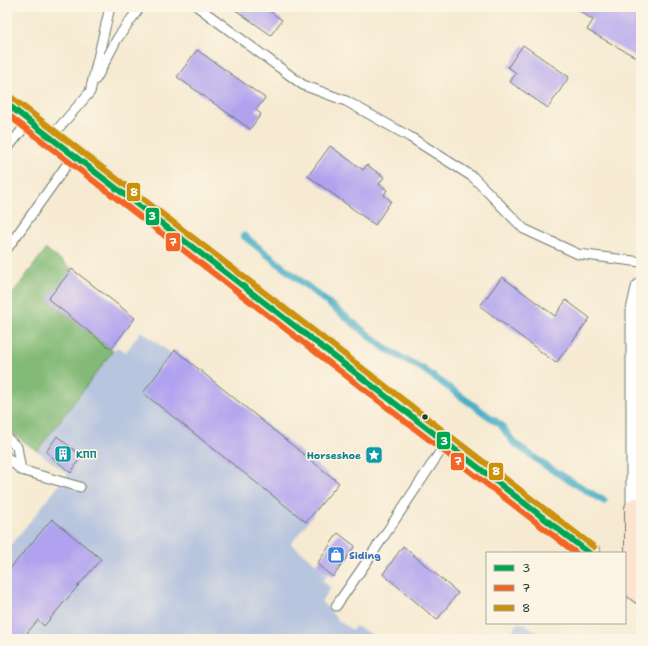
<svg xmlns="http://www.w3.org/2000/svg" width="648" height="646" font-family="'Shantell Sans',sans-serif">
<rect width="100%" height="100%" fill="#fcf5e5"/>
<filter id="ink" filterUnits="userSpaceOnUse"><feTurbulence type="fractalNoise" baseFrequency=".025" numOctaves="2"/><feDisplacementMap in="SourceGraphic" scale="8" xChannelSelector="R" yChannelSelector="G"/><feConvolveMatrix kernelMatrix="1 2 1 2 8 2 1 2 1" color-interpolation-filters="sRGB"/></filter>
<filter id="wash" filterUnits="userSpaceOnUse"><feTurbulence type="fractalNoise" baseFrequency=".012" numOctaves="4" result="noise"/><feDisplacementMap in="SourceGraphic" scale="16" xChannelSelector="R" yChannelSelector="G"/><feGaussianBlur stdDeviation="0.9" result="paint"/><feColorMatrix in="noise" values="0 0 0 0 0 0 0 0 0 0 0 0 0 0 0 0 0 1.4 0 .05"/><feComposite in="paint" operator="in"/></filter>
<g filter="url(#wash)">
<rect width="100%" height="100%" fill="#f6ead2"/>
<g fill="#b8c5de">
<path d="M141 331 172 354 160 369 324 501 291 544 328 573 323 581 331 588 321 601 338 620 352 630 356 626 381 639H7V550L68 474 37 451 117 347 126 352Z"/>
<path d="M518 623 526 624 545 639H507Z"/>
</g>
<path fill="#83ba77" stroke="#517c56" d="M46 249 72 269 48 300 113 351 37 451 7 429V301Z"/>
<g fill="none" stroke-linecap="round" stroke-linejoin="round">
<path stroke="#48adc7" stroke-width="7" d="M244 236 386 349 423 369 501 425 514 443 546 466 604 501"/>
</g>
<g id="blocks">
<g fill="#b0a2ef">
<path d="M231 7H264L282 20 271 35Z"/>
<path d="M574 7H641V60L587 30 593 20Z"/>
<path d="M523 45 569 77 548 108 510 82 516 73 508 67Z"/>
<path d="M197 50 265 98 256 110 261 114 250 129 177 77Z"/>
<path d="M330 146 363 170 367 165 384 177 379 184 387 190 384 195 391 201 375 225 308 176Z"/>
<path d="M72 269 135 318 111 349 48 299Z"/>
<path d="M502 277 555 316 566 300 590 318 556 363 480 306Z"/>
<path d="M175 350 339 483 306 522 143 393Z"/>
<path d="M57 436 81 456 71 473 46 452Z"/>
<path d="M52 519 101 559 44 626 38 620 22 639H7V572Z"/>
<path d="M338 533 355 546 333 577 317 564Z"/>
<path d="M403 546 458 593 437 620 383 574Z"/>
</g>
</g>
</g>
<g filter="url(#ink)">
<use href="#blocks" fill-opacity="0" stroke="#6a7a6b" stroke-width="1"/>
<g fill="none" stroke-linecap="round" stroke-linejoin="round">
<defs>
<g id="lane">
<path d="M198 7 303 85 346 101 410 137 473 177 524 229 578 254 641 262"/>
<path d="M96 79 117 39 140 7"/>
<path d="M50 138 90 92 110 7"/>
<path d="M7 149 29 121"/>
<path d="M7 249 73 156"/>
<path d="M7 438 17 447 21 470"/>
<path d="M7 457 21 470 80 487"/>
<path d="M336 606 370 557 446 443"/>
</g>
<path id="street" d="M636 509V310L641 288"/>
<g id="secondary">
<path d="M7 104 589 553"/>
<path d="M625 580 641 593"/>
<path d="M626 582 636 554V509"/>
</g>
</defs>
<use href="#lane" stroke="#6a7a6b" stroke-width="11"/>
<use href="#street" stroke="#6a7a6b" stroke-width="21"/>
<use href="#secondary" stroke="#6a7a6b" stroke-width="24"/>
<use href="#lane" stroke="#fff" stroke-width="9"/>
<use href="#street" stroke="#fff" stroke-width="19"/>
<use href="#secondary" stroke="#fde4d1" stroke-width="22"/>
<defs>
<path id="bus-1" d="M7 104 589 553"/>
<path id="bus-2" d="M7 114 576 553"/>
<path id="bus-3" d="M12 98 594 547"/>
</defs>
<use href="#bus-1" stroke="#fcf5e5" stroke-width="9"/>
<use href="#bus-2" stroke="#fcf5e5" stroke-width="9"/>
<use href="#bus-3" stroke="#fcf5e5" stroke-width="9"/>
<use href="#bus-1" stroke="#00a651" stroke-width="6"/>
<use href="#bus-2" stroke="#f26522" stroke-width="6"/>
<use href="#bus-3" stroke="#cc910a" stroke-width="6"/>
</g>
</g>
<defs>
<symbol id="building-square" viewBox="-11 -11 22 22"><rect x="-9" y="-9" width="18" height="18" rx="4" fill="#0f9aa8" stroke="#fcf5e5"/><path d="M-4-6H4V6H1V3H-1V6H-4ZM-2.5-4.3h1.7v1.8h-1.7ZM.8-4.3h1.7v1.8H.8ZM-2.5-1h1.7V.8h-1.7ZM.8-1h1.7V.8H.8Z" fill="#fff"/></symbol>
<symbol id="sight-square" viewBox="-11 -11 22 22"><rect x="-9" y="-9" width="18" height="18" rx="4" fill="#0f9aa8" stroke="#fcf5e5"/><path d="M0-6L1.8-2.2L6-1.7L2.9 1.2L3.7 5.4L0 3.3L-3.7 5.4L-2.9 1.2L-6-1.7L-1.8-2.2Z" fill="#fff"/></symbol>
<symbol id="shop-square" viewBox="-11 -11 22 22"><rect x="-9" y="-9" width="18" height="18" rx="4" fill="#3f7fe0" stroke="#fcf5e5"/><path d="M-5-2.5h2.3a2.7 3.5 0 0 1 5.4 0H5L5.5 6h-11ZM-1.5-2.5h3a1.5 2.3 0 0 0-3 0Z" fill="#fff"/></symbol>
</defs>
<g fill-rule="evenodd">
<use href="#building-square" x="53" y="444" width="20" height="20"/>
<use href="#sight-square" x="364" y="445" width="20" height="20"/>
<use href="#shop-square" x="326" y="545" width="20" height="20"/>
</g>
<circle fill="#1f3d34" stroke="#fcf5e5" stroke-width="1.5" cx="425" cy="417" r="3.5"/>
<g text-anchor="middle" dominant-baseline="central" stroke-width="3.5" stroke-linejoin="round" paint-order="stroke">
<g font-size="10" font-weight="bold" fill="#0d838f" stroke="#fcf5e5" text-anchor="start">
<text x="76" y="454">КПП</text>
<text x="361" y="455" text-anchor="end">Horseshoe</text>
</g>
<g font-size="10" font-weight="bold" fill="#366cbe" stroke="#fcf5e5" text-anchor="start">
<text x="349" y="555">Siding</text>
</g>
</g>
<g stroke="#fcf5e5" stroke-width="1.5">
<rect x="126" y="182" width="15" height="20" rx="4" fill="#cc910a"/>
<rect x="145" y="207" width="15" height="19" rx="4" fill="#00a651"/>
<rect x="165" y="232" width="16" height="20" rx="4" fill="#f26522"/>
<rect x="436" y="431" width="15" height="19" rx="4" fill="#00a651"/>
<rect x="450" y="452" width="15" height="19" rx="4" fill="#f26522"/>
<rect x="488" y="462" width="16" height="19" rx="4" fill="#cc910a"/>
</g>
<g font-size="11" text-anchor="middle" font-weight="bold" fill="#fff">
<text x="134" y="196">8</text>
<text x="152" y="220">3</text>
<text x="173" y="246">7</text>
<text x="444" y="445">3</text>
<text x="458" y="465">7</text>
<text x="496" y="475">8</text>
</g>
<rect width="648" height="646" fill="none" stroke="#fcf5e5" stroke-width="24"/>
<rect x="486" y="552" width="140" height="72" fill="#fcf5e5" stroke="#a4ab9e"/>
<rect x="494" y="565" width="20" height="6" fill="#00a651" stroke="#a4ab9e"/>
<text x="522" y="572" font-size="12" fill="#1f3d34">3</text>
<rect x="494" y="585" width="20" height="6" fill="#f26522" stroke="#a4ab9e"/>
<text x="522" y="592" font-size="12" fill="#1f3d34">7</text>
<rect x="494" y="605" width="20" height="6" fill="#cc910a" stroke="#a4ab9e"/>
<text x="522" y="612" font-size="12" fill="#1f3d34">8</text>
</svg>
